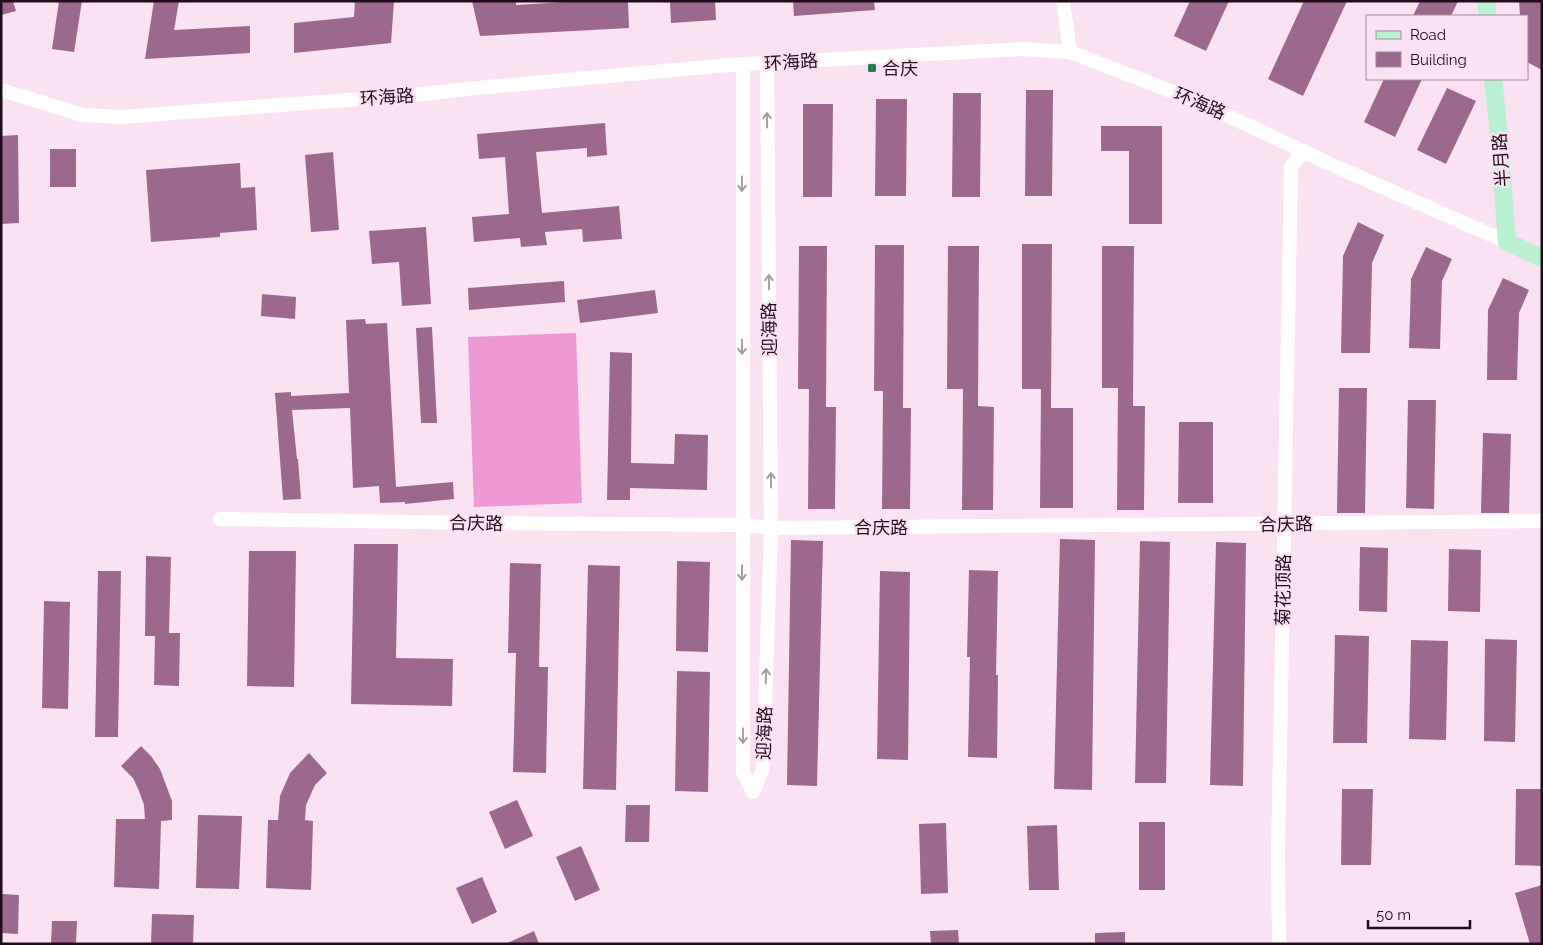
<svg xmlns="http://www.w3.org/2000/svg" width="1543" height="945" font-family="Raleway,'Noto Sans SC',sans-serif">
<rect width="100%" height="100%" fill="#fae2f2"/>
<path fill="#ee98d5" d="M576 333 582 503 474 507 468 337Z"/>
<g fill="#9d688d">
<path d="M1 1H13L16 11 1 15Z"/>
<path d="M59 1H82L74 52 52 49Z"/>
<path d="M154 1H179L174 30 250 26V53L145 59Z"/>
<path d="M355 1H394L391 43 294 53V23L354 17Z"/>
<path d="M472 1H516V5L582 1H628L629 28 480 36Z"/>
<path d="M670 1H715L716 20 671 23Z"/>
<path d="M793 1H874L875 10 794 16Z"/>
<path d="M1190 1H1229L1206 51 1174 36Z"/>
<path d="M1304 1H1347L1303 96 1268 79Z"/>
<path d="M1420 1H1458L1451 16H1413Z"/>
<path d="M1519 1H1542V70L1527 62V16H1520Z"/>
<path d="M1384 79H1422L1395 137 1364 122Z"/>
<path d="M1447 88 1476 101 1446 164 1417 150Z"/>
<path d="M1026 90H1053L1052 196H1025Z"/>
<path d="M953 93H981L980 197H952Z"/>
<path d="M876 99H907L906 196H875Z"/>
<path d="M803 104H833L832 197H803Z"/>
<path d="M605 123 607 155 587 157V148L536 152 542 213 619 206 622 239 583 242 582 229 545 232 547 245 521 247 520 238 474 242 472 217 509 214 505 157 479 159 477 134Z"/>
<path d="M1101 126H1162V224H1129V151H1101Z"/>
<path d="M18 135 19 223 1 224V136Z"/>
<rect x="50" y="149" width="26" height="38"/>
<path d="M333 152 339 230 311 232 305 155Z"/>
<path d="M240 163 241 188 255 187 257 230 220 233V237L151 242 146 170Z"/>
<path d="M1358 222 1384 235 1372 263 1370 353H1341L1343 256Z"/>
<path d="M426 227 431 304 402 306 399 262 372 264 369 231Z"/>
<path d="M1022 244H1052L1051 408H1073V508H1040L1041 389H1022Z"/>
<path d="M875 245H904L903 408H911L910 509H882L883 391H874Z"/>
<path d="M799 246H827L826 407H836L835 509H808L809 389H798Z"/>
<path d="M948 246H979L978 406 994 407 993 510H962L963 389H947Z"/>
<path d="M1102 246H1134L1133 406H1145L1144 510H1117L1118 388H1102Z"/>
<path d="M1426 247 1452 259 1442 281 1440 349 1409 348 1411 279Z"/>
<path d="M1503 278 1529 290 1519 313 1517 380H1487L1488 310Z"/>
<path d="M564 281 565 302 469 310 468 288Z"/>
<path d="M655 290 658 313 580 323 577 300Z"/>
<path d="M262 294 296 297 295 319 261 316Z"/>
<path d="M365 319 366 324 387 323 396 487 453 482 454 499 405 504V502L380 503 379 486 353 488 350 408 292 410 297 459H298L301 499 283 500 275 393 291 392V396L349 393 346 320Z"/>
<path d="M432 327 437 423H421L416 328Z"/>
<path d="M610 352 632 353 631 463 674 464 675 434 708 435 707 490 630 488V500H607Z"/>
<path d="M1339 388H1367L1365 513H1337Z"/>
<path d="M1408 400H1436L1434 509 1406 508Z"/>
<path d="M1179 422H1213V503H1178Z"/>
<path d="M1483 433 1511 434 1509 513H1481Z"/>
<path d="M1060 539 1095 540 1092 790 1054 789Z"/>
<path d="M791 540 823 541 817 786 787 785Z"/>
<path d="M1140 541 1170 542 1166 783H1135Z"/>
<path d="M1216 542 1246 543 1243 786 1210 785Z"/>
<path d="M354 544H398L396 658 453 659 452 706 351 704Z"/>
<path d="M1360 547 1388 548 1387 612 1359 611Z"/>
<path d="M1449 549 1481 550 1480 612 1448 611Z"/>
<path d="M249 551H296L294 687 247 686Z"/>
<path d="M146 556 171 557 169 633H180L179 686 154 685 155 636H145Z"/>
<path d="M677 561 710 562 708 652 676 651Z"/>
<path d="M510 563 541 564 539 667H548L546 773 513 772 516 653H508Z"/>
<path d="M588 565 620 566 616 790 583 789Z"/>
<path d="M969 570 998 571 996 675H998L997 758 968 757 970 657H967Z"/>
<path d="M98 571H121L118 737H95Z"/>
<path d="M880 571 910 572 908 760 877 759Z"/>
<path d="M44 601 70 602 68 709 42 708Z"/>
<path d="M1335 635 1369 636 1367 743H1333Z"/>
<path d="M1485 639 1517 640 1515 742 1484 741Z"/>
<path d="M1411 640 1448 641 1446 740 1409 739Z"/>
<path d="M677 671 710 672 708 792 675 791Z"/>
<path d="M141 746 151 756 160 769 172 801V820L161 821 159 889 114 887 116 819H145L144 805 139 791 133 778 121 766Z"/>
<path d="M309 753 327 773 315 785 306 805 305 820 313 821 311 890 266 888 268 820H278L280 796 290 773Z"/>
<path d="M1342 789H1373L1371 865H1341Z"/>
<path d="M1516 789H1542V866L1515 865Z"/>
<path d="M517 800 533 836 505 849 489 812Z"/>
<path d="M626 805H650L649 842H625Z"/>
<path d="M198 815 242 816 239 889 196 888Z"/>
<rect x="1139" y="822" width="26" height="68"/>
<path d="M946 823 948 893 921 894 919 824Z"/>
<path d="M1057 825 1059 890H1029L1027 826Z"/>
<path d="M581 846 600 890 575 901 556 857Z"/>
<path d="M482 877 497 912 472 924 456 888Z"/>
<path d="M1542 885V944H1530L1515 893Z"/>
<path d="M2 894 19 895 18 934 1 933Z"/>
<path d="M152 914 194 915 193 944H151Z"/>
<path d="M52 921H77L76 944H51Z"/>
<path d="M958 930 959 944H931L930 931Z"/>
<path d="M534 931 539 944H505Z"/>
<path d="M1125 932V944H1095V933Z"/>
</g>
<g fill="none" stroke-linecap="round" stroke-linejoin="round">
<g stroke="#fff" stroke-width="14">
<path d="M1063 1 1070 52"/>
<path d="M743 65V772L753 792"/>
<path d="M1 90 83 115 121 117 414 95 477 88 729 65 1022 49 1070 52 1194 100 1339 168 1507 242"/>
<path d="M220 519 478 523 742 525 771 528 1542 521"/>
<path d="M753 792 763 769 771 528 767 63"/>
<path d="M1279 944 1278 854 1291 167 1304 151"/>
</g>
<g stroke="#bbf1d3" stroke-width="18">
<path d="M1487 1V16"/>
<path d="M1493 79 1498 125 1507 242 1542 258"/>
</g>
</g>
<defs><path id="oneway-shaft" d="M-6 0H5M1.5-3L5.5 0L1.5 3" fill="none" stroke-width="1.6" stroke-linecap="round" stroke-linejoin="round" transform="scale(1.25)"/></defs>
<g stroke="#a69ea4">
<use href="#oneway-shaft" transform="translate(767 120) rotate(-91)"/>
<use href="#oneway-shaft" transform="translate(742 184) rotate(90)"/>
<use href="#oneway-shaft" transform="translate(769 282) rotate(-91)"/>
<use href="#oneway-shaft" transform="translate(742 347) rotate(90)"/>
<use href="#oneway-shaft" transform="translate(771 480) rotate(-91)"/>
<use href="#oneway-shaft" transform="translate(742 573) rotate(90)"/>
<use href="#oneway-shaft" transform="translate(766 676) rotate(-88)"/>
<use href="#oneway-shaft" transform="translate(743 736) rotate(90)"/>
</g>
<rect fill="#237d52" stroke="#fae2f2" stroke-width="2" x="867" y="63" width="10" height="10" rx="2.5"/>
<g text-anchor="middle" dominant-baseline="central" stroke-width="5" stroke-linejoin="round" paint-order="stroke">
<g font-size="18" fill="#210c1b" stroke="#fae2f2">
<text transform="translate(791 62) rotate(-4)">环海路</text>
<text transform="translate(387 97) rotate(-4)">环海路</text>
<text transform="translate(1200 103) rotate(23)">环海路</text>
<text transform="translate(1501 160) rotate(-94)">半月路</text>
<text transform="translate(769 329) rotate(-91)">迎海路</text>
<text transform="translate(476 523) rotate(1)">合庆路</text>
<text transform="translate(1286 524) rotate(-1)">合庆路</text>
<text x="881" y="527">合庆路</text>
<text transform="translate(1283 590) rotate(-89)">菊花顶路</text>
<text transform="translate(764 733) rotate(-88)">迎海路</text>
</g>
<g font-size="18" fill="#210c1b" stroke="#fae2f2" text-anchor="start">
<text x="882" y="68">合庆</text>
</g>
</g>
<rect width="1543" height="945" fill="none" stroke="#210c1b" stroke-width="5"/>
<rect x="1366" y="15" width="162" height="65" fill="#fae2f2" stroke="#a38c9c"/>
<rect x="1376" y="31" width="25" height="8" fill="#bbf1d3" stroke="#a38c9c"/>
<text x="1410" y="40" font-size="15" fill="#210c1b">Road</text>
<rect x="1376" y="52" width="25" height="15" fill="#9d688d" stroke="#a38c9c"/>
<text x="1410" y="65" font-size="15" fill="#210c1b">Building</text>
<path d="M1368 920v8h102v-8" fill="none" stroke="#210c1b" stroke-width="2.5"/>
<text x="1376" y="920" font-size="15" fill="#210c1b" stroke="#fae2f2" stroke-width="4" paint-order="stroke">50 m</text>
</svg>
